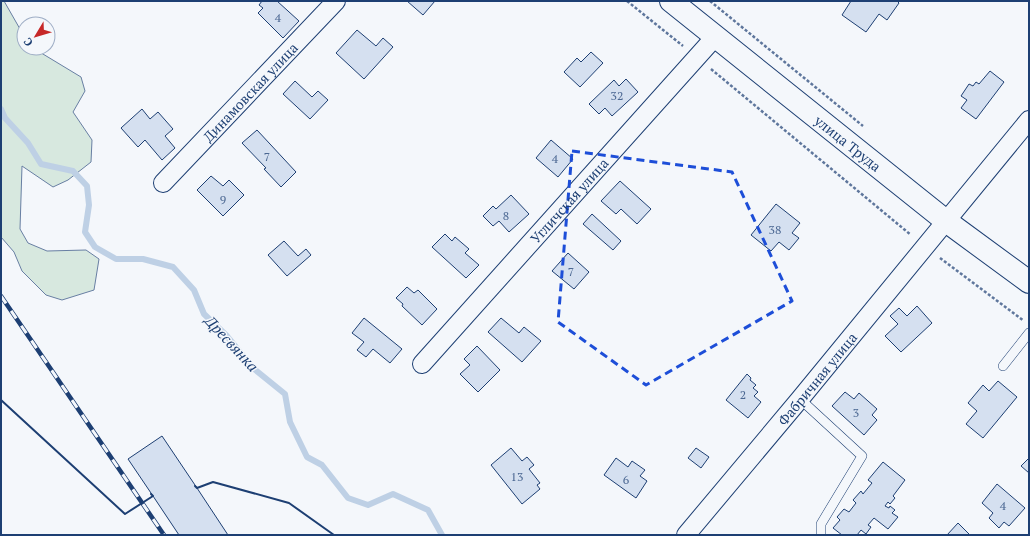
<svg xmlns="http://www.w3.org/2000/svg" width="1030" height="536" font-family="'PT Serif',serif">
<rect width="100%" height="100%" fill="#f4f7fb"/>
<path fill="#d7e8df" stroke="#687fa3" d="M1 1H4L24 36V48H33L81 77 85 91 73 112 92 140 91 162 68 180 53 187 22 166 20 229 28 243 47 251 86 250 99 259 94 290 62 300 46 295 22 271 14 252 1 237Z"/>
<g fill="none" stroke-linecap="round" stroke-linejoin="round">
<path stroke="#bed0e5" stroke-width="6" d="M1 109 5 118 28 143 41 164 73 171 87 186 89 205 85 232 95 247 116 259H143L173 267 194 290 204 314 226 335 253 368 285 394 290 422 307 457 322 465 348 498 368 505 393 494 428 510 442 535"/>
</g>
<g fill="#d5e0f0" stroke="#1d3f73">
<path d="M262 1H277L299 21 283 38 258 13 263 8 259 5Z"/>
<path d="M407 1H435L423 15Z"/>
<path d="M851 1H897L899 3 887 20 879 14 866 32 842 15Z"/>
<path d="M357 30 376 46 383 38 393 47 364 79 336 53Z"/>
<path d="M591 52 603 63 580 87 564 72 577 58 581 62Z"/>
<path d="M990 71 1004 82 976 119 961 108 967 100 961 96 969 84 973 86 976 82 979 84Z"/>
<path d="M626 79 638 92 612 116 605 108 599 114 589 104 614 80 619 86Z"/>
<path d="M295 81 312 97 318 91 328 100 310 119 283 94Z"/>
<path d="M142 109 150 119 158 112 173 129 165 136 175 148 162 160 145 140 138 147 121 128Z"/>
<path d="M257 130 296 172 281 187 264 169 266 168 242 143Z"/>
<path d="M551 140 573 159 558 177 536 158Z"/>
<path d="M211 176 223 186 229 180 244 195 223 216 197 190Z"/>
<path d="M620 181 651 209 637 224 621 209 616 214 601 201Z"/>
<path d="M511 195 529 214 509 232 499 221 493 226 483 216 493 206 496 209Z"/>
<path d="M776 204 800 223 792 233 799 238 789 250 779 242 771 251 751 235Z"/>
<path d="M592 214 621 241 613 250 583 224Z"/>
<path d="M445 234 452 241 455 237 469 249 465 253 479 265 466 278 432 247Z"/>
<path d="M284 241 298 256 306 249 311 255 287 276 268 255Z"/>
<path d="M568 253 589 272 574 289 552 271Z"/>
<path d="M407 287 414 293 418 290 437 309 422 325 402 306 403 304 396 298Z"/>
<path d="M917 306 932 323 901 352 885 336 898 324 890 316 899 308 907 316Z"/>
<path d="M364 318 402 349 390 363 373 349 366 357 357 350 364 342 352 333Z"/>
<path d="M501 318 519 333 524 327 541 341 522 362 488 332Z"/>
<path d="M477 346 500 370 478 392 460 374 470 365 464 359Z"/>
<path d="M747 374 751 378 750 380 756 385 753 388 758 392 754 396 761 402 748 418 726 400Z"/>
<path d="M998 381 1017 397 983 438 966 424 977 411 968 403 983 385 989 391Z"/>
<path d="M845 392 854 399 859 393 877 409 872 415 877 420 864 435 832 406Z"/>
<path d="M162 436 197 488 228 535H179L153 496 128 459Z"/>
<path d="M511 448 522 461 527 457 534 465 529 469 540 483 537 485 540 489 522 504 491 465Z"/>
<path d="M696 448 709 457 701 468 688 458Z"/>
<path d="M616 458 628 467 632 461 645 470 640 476 647 481 636 498 604 475Z"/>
<path d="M1029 458V473L1021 466Z"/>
<path d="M883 462 905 480 893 496 895 498 890 504 888 502 885 506 889 508 890 506 895 510 892 513 898 517 888 529 874 518 868 525 871 527 866 534 861 530 857 535H842L833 528 840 520 837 517 844 509 849 512 856 503 853 500 861 491 863 494 872 483 868 480Z"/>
<path d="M997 484 1025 508 1009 526 1004 522 999 528 989 518 993 513 982 503Z"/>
<path d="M958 523 970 535H947Z"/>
</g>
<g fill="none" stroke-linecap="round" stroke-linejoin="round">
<defs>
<g id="lane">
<path d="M1003 366 1029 333"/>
<path d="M800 399 862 456 821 524V535"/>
</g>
<g id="street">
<path id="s1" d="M163 183 336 1"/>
<path id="s2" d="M422 364 715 37"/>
<path id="s3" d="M686 535 800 399 1029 120"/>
</g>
<g id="secondary">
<path id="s4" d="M671 1 946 221 1029 282"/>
</g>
</defs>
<use href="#lane" stroke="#1d3f73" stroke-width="10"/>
<use href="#street" stroke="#1d3f73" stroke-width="20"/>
<use href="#secondary" stroke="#1d3f73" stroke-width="24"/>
<g stroke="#5e769c" stroke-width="2.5" stroke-dasharray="3 2" stroke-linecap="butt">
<path d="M627 1 683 46"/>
<path d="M710 1 863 126"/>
<path d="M711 69 911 235"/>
<path d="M940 258 1024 321"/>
</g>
<use href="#lane" stroke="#f4f7fb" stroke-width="9"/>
<use href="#street" stroke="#f4f7fb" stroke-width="18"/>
<use href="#secondary" stroke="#f4f7fb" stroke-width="22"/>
<defs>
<path id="rail" d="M1 296 164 535"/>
</defs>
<use href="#rail" stroke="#1d3f73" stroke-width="4.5"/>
<use href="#rail" stroke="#f4f7fb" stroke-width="3" stroke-dasharray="9" stroke-linecap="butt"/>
<g stroke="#1d3f73" stroke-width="2">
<path d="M1 400 125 514 153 496 151 494"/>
<path d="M195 486 197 488 213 482 289 503 334 535"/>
</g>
</g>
<path fill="none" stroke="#1d4ed8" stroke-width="3" stroke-dasharray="8 5" stroke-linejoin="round" d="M572 151 732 172 792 301 646 385 558 322Z"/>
<g text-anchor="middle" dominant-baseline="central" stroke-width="3" stroke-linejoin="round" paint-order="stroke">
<g font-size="12" fill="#4b6792">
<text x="278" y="17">4</text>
<text x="617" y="95">32</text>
<text x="267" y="156">7</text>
<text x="555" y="158">4</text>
<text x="223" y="199">9</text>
<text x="506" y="215">8</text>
<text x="775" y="229">38</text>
<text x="571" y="271">7</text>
<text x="743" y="394">2</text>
<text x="856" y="412">3</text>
<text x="517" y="476">13</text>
<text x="626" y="479">6</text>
<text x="1003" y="505">4</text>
</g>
<g font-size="14" fill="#1d3f73" stroke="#f4f7fb">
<text stroke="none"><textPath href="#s1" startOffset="126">Динамовская улица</textPath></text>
<text stroke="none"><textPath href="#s4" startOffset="227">улица Труда</textPath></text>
<text stroke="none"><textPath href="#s2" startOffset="220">Угличская улица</textPath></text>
<text stroke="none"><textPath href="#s3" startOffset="204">Фабричная улица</textPath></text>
</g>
<g font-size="15" font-style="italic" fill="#1d3f73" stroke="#f4f7fb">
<text transform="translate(232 343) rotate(47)">Дресвянка</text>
</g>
</g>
<rect width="1030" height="536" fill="none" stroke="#1d3f73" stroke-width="4"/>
<g transform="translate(36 36) rotate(232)"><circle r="19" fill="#f4f7fb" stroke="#9eadc5"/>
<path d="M0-3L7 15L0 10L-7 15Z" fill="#c62828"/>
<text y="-6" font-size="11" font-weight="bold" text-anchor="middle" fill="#1d3f73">С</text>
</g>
</svg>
